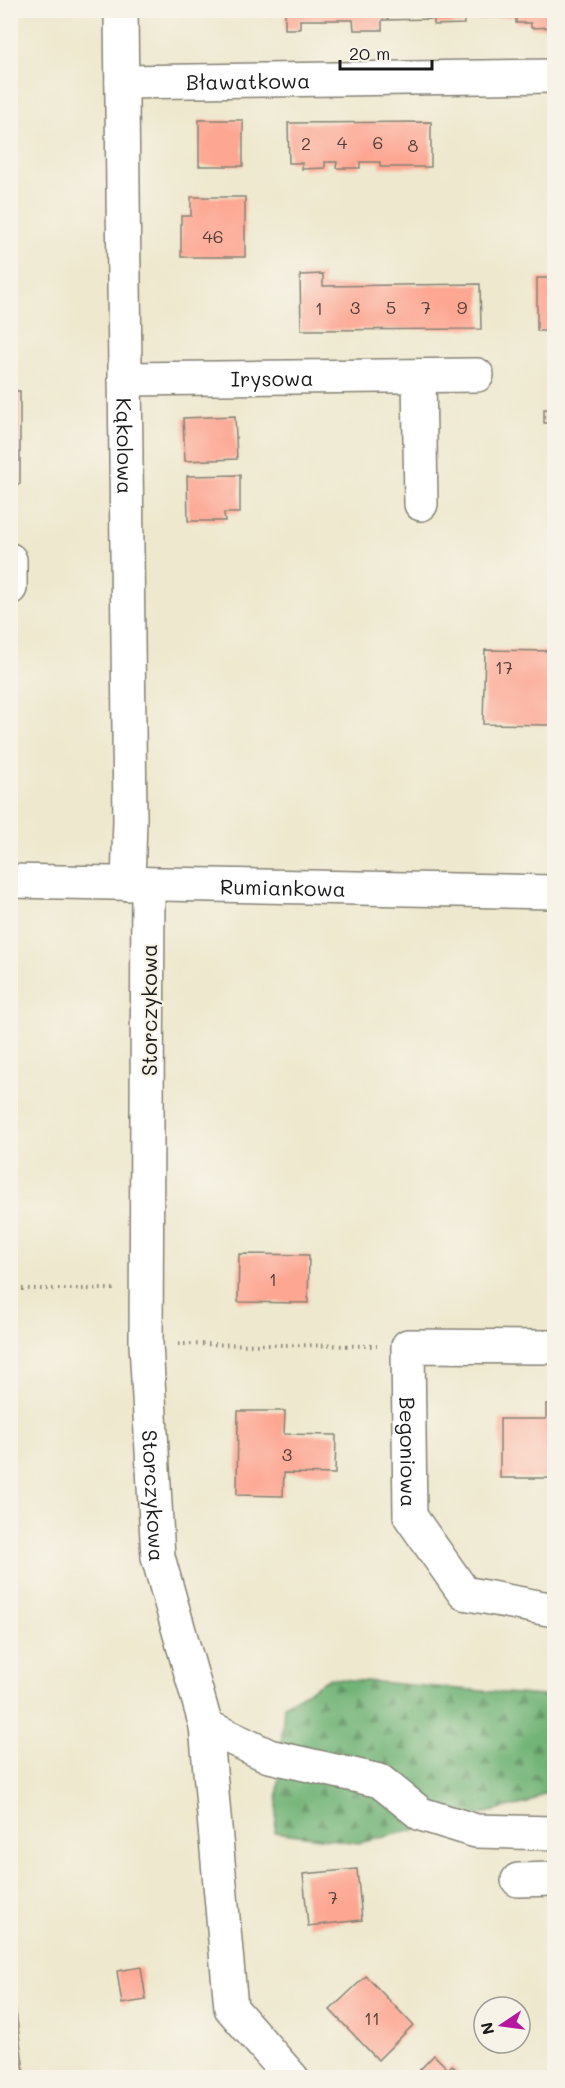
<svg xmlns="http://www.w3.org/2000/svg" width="565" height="2088" font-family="Mali,sans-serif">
<defs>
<pattern id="forest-firs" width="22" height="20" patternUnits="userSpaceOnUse" patternTransform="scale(1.5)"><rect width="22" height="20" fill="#72b477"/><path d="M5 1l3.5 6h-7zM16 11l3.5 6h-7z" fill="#5d9261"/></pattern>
</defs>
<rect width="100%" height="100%" fill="#f7f3e8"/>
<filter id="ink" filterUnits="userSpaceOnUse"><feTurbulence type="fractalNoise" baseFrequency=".0167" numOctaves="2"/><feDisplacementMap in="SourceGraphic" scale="12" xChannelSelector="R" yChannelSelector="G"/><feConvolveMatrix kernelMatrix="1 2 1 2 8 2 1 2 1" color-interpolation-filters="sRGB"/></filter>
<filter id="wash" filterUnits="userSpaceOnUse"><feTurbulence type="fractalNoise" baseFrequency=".008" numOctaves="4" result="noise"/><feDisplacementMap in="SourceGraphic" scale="24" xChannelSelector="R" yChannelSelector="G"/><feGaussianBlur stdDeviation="1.35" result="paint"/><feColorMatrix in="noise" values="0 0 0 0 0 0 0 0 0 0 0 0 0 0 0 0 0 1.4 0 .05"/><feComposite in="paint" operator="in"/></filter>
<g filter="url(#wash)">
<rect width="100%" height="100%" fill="#eee8ce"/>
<path fill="url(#forest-firs)" stroke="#47684a" stroke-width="1.5" d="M330 1678 554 1697V1787L528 1803 359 1843 275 1832 284 1705Z"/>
<g id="blocks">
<g fill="#fda692">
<path d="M285 10H554V27L531 28V23H516V17L464 18V24L434 25V19L382 20V30H354L353 20H300V29H285Z"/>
<rect x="199" y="120" width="44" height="46"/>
<path d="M431 122V167H380V162H360V168H336L337 162H325V168L302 169V163H289L288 123Z"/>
<path d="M191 197H245V257H181V216H191Z"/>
<path d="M323 274V286L480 284 481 329 301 330 300 275Z"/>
<rect x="537" y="278" width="17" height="53"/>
<rect x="10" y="391" width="10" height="93"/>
<path d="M544 409 554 410V439H552V423H544Z"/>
<path d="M235 416 237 459 185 461 183 418Z"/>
<path d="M240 475V513H224L225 521H188L187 476Z"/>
<path d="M485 650 554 651 552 725 483 724Z"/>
<path d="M239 1254 309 1255 308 1303 238 1302Z"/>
<path d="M546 1404H554V1478H500V1419H546Z"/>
<path d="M238 1411H285L284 1434 336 1435 335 1474 284 1473 283 1496 237 1495Z"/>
<path d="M357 1869 362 1920 308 1926 303 1874Z"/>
<path d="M141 1967 146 2000 122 2004 117 1971Z"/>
<path d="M366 1976 413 2025 378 2060 330 2010Z"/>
<path d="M10 1998H14L25 2078H10Z"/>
<path d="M434 2055 448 2069 452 2065 464 2078H412Z"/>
</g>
</g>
</g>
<g filter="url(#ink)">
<use href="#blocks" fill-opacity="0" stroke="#858275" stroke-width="1.5"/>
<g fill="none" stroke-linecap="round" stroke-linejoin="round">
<defs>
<g id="minor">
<path id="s1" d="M121 10 130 820 128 884"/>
<path id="s2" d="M122 82 554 76"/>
<path d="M419 376 421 504"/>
<path id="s3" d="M125 379 477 375"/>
<path d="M10 560V588"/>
<path id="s4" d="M10 881 554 892"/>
<path id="s5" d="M148 884 146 1344 158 1557 206 1726 231 2008 292 2078"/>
<path id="s6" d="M554 1347 408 1346 410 1516 464 1593 554 1610"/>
<path d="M206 1726 269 1756 380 1781 421 1814 476 1831 554 1833"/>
<path d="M518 1880 554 1879"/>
</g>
</defs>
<use href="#minor" stroke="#858275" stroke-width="36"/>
<g stroke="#858275" stroke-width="4" stroke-dasharray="1.5 4.5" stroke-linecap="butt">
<path d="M10 1289H116"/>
<path d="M178 1344 377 1346"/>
</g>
<use href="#minor" stroke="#fff" stroke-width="33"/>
</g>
</g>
<g text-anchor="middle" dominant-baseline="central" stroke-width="4.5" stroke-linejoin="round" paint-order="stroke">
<g font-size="18" fill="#543e3a">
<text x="342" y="142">4</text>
<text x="378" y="142">6</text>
<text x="306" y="143">2</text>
<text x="413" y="145">8</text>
<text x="213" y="236">46</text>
<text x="355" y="307">3</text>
<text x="391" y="307">5</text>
<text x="426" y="307">7</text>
<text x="462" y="307">9</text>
<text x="319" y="308">1</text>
<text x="504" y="667">17</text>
<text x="273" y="1279">1</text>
<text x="287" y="1454">3</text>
<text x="333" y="1897">7</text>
<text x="372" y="2018">11</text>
</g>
<g font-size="21" fill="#1c1c1c" stroke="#f7f3e8">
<text stroke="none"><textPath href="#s2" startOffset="126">Bławatkowa</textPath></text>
<text stroke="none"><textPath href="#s3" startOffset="147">Irysowa</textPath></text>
<text stroke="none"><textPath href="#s1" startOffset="436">Kąkolowa</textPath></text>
<text stroke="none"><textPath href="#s4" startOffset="273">Rumiankowa</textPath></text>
<text transform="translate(148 1010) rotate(-90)">Storczykowa</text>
<text stroke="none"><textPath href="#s6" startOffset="252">Begoniowa</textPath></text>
<text stroke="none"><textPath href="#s5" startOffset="612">Storczykowa</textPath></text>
</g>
</g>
<rect width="565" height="2088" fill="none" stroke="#f7f3e8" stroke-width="36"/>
<g transform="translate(502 2025) rotate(257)"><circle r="28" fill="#f7f3e8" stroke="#9f9d96" stroke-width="1.5"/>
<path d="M0-4.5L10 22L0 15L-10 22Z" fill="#b5179e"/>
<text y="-9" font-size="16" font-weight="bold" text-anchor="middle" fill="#1c1c1c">N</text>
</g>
<path d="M340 60v9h92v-9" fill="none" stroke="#1c1c1c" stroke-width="3"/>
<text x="349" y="60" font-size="18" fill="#1c1c1c" stroke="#f7f3e8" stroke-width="4.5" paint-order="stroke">20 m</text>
</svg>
